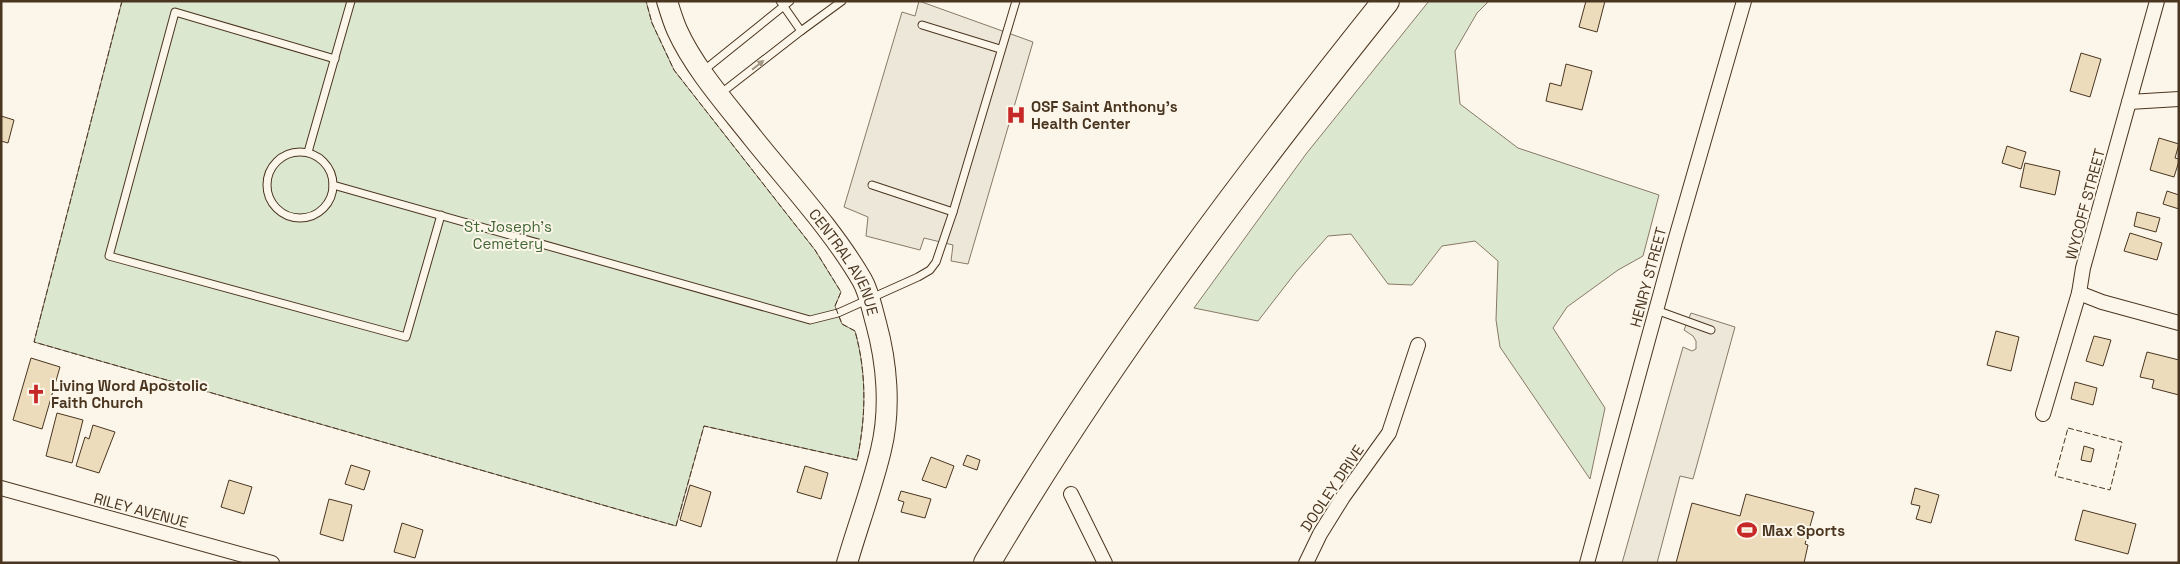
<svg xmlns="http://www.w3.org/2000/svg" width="2180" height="564" font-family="'Space Grotesk',sans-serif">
<rect width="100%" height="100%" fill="#fbf6e9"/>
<g fill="#dce7d0" stroke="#887966">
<path d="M122 1H646L652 23 674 70 815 250 841 292 835 306 842 324 855 331C867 374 866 417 857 460L704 426 676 526 34 342Z"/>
<path d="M1429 1H1489L1477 13 1455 51 1460 104 1518 148 1659 195 1643 256 1618 270 1567 307 1553 328 1605 408 1590 479 1500 347 1496 320 1498 261 1475 241 1442 246 1412 285 1388 284 1351 234 1328 236 1296 272 1258 321 1194 308 1306 154Z"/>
</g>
<g fill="#ede7d9" stroke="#887966">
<path d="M919 1 1033 42 968 264 951 261 953 245 924 238 920 250 866 236 868 217 844 207 902 12 915 16Z"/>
<path d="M1691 313 1735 327 1693 479 1680 476 1657 563H1622L1683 347 1692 351 1696 349V341L1693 336 1684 330Z"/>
</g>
<g fill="#ecdcbc" stroke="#4a3520">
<path d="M1586 1H1605L1597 32 1579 27Z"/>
<path d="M2081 53 2101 59 2090 97 2070 91Z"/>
<path d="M1566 64 1592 71 1582 110 1546 101 1550 83 1561 86Z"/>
<path d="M1 116 14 120 8 143 1 141Z"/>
<path d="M2159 138 2179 144 2175 158 2179 159V161L2174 177 2150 170Z"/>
<path d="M2007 146 2026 152 2021 169 2002 163Z"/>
<path d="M2025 163 2060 171 2055 195 2020 187Z"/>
<path d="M2167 191 2179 195V209L2163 204Z"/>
<path d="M2137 212 2160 218 2156 232 2134 226Z"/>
<path d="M2130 233 2162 243 2157 260 2124 251Z"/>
<path d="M1996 331 2019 337 2011 371 1987 365Z"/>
<path d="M2094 336 2111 340 2103 366 2086 361Z"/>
<path d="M2147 352 2179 360V395L2152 388 2154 380 2140 377Z"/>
<path d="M31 358 60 367 42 429 13 420Z"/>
<path d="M2075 382 2097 388 2093 405 2071 399Z"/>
<path d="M57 413 83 420 72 463 46 456Z"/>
<path d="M93 425 115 432 99 473 76 466 85 437 89 439Z"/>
<path d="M2084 446 2094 449 2091 462 2081 460Z"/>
<path d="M967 455 980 460 977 470 963 465Z"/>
<path d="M931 457 954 466 946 488 922 480Z"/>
<path d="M351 465 370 471 364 490 345 484Z"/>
<path d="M805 466 828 473 821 499 797 492Z"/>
<path d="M229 480 252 487 244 514 221 507Z"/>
<path d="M690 485 711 492 701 527 680 520Z"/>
<path d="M1915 488 1939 495 1931 523 1916 519 1920 506 1911 504Z"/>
<path d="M901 491 931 499 925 518 901 512 904 502 898 500Z"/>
<path d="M1746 494 1814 512 1805 544 1808 545 1804 563H1676L1692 503 1740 516Z"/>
<path d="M329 499 352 505 343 541 320 534Z"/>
<path d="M2083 510 2136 524 2128 554 2075 540Z"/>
<path d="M402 523 423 530 415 558 394 552Z"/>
</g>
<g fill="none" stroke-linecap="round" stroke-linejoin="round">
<defs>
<g id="lane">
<path d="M780 1 801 31"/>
<path d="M922 25 1000 49"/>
<path d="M335 59 175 12 109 256 406 337 441 215"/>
<path d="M703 71 790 1"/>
<path d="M720 94 801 31 842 1"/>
<circle cx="300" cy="185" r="33"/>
<path d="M308 152 351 1"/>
<path d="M333 185 810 320 838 313 918 277 930 270 936 262 953 212 1016 1"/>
<path d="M872 185 953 212"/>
<path d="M1656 310 1711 330"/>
</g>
<g id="street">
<path d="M2129 102 2179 99"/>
<path d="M2079 293 2102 302 2179 323"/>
<path d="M2043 414 2079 293 2083 268 2157 1"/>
<path d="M1 488 272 563"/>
<path d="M1071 494 1105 563"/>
<path d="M1306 563 1320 534 1343 497 1389 433 1418 345"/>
<path d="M1587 563 1675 241 1744 1"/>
</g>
<g id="secondary">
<path id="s1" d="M667 1C670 11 673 21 677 30 694 68 727 105 753 138 789 183 833 230 862 280 869 292 872 309 876 323 887 363 891 409 881 450 872 488 858 525 847 563"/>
</g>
<path id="highway" d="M987 563C1104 364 1242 181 1386 1"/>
</defs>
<use href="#lane" stroke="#4a3520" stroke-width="9"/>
<use href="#street" stroke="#4a3520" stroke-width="16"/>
<use href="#secondary" stroke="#4a3520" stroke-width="22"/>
<use href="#highway" stroke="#4a3520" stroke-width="28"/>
<use href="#lane" stroke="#fbf6e9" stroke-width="7"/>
<use href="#street" stroke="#fbf6e9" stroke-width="14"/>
<use href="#secondary" stroke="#fbf6e9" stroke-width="20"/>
<use href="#highway" stroke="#fbf6e9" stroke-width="26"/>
<g stroke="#4a3520" stroke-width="1" stroke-dasharray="6 2.5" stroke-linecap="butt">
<path d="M122 1 34 342 676 526 704 426 857 460C866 417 867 374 855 331L842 324 835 306 841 292 815 250 674 70 652 23 646 1"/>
<path d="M2068 428 2122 442 2110 490 2055 476Z"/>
</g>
</g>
<defs><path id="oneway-solid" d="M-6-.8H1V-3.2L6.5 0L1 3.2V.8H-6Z" transform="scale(1.25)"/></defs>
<use fill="#a29684" href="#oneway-solid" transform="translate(758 65) rotate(-38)"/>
<defs>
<symbol id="hospital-bare" viewBox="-9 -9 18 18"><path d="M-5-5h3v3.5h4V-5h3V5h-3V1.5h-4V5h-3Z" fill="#c62828" stroke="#fbf6e9" stroke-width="2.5" paint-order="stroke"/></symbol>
<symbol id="church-bare" viewBox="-9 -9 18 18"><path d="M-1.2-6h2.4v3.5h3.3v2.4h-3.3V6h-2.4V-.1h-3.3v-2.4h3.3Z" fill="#c62828" stroke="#fbf6e9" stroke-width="2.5" paint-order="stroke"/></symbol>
<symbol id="stadium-bare" viewBox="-9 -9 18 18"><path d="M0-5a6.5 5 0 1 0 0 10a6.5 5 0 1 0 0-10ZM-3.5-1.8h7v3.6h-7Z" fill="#c62828" stroke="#fbf6e9" stroke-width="2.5" paint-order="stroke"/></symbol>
</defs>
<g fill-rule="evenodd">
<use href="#hospital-bare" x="1002" y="101" width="28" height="28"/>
<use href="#church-bare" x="22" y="380" width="28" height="28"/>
<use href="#stadium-bare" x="1733" y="516" width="28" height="28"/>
</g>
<g text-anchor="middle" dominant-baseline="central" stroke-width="4" stroke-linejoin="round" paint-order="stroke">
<g font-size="15" font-weight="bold" fill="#4a3520" stroke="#fbf6e9" text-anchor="start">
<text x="1031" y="106">OSF Saint Anthony's<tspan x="1031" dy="17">Health Center</tspan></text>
<text x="51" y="385">Living Word Apostolic<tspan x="51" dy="17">Faith Church</tspan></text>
<text x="1762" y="530">Max Sports</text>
</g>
<g font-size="15" fill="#4a3520" stroke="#fbf6e9">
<text transform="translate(2085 204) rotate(-75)">WYCOFF STREET</text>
<text stroke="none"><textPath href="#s1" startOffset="318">CENTRAL AVENUE</textPath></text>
<text transform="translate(1648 277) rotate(-75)">HENRY STREET</text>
<text transform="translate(1332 488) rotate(-56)">DOOLEY DRIVE</text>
<text transform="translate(141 510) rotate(15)">RILEY AVENUE</text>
</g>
<g font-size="15" fill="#436837" stroke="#fbf6e9">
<text x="508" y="226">St. Joseph's<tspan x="508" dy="17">Cemetery</tspan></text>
</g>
</g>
<rect width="2180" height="564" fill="none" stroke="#4a3520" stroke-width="5"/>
</svg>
